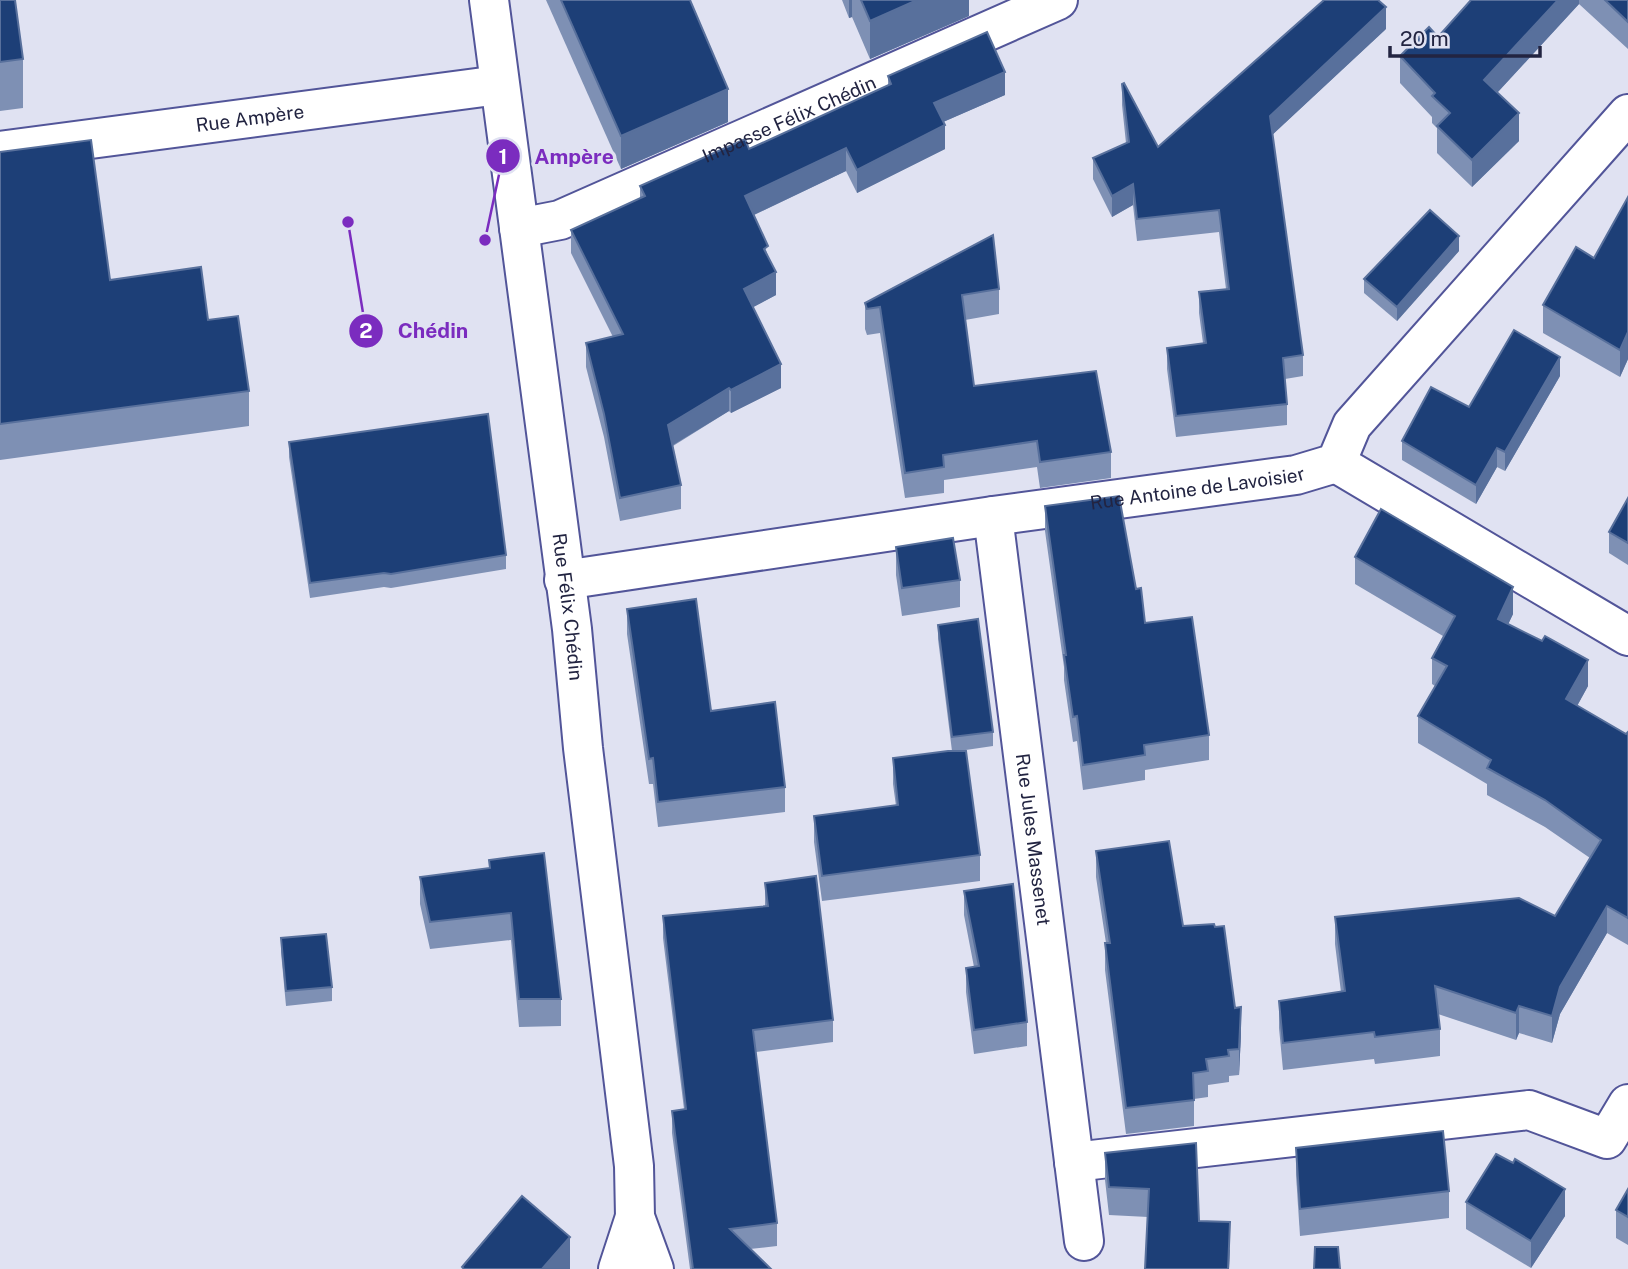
<svg xmlns="http://www.w3.org/2000/svg" width="1628" height="1269" font-family="'Public Sans',sans-serif">
<rect width="100%" height="100%" fill="#e0e2f2"/>
<g fill="none" stroke-linecap="round" stroke-linejoin="round">
<defs>
<g id="street">
<path id="s1" d="M0 151 499 85"/>
<path id="s2" d="M519 228 560 220 1058 0"/>
<path d="M1336 463 1628 636"/>
<path id="s3" d="M993 516 1084 1241"/>
<path id="s4" d="M564 580 993 516 1296 475 1336 463 1352 425 1628 114"/>
<path d="M1074 1162 1529 1110 1607 1139 1628 1104"/>
</g>
<g id="secondary">
<path id="s5" d="M489 0 572 629 583 748 634 1166 635 1217 654 1269"/>
<path d="M618 1269 635 1217"/>
</g>
</defs>
<use href="#street" stroke="#525599" stroke-width="42"/>
<use href="#secondary" stroke="#525599" stroke-width="42"/>
<use href="#street" stroke="#fff" stroke-width="38"/>
<use href="#secondary" stroke="#fff" stroke-width="38"/>
</g>
<g fill="#7e90b4">
<path d="M0 0 23 59V108L0 111Z"/>
<path d="M546 0H690L728 122 621 169Z"/>
<path d="M842 0H969V16L870 59 852 17 849 18Z"/>
<path d="M1471 0H1628V49L1579 4 1497 93 1519 141 1472 187 1437 153V128L1432 123V117L1400 83V56L1438 37Z"/>
<path d="M1386 29 1272 135 1303 355V376L1285 379 1287 404V425L1176 437 1167 369V348L1203 343 1199 313V292L1226 289 1219 232 1137 241 1133 205 1112 217 1093 179V158L1126 143 1122 105V84L1158 147Z"/>
<path d="M888 76 1005 95 943 122 945 149 857 193 846 171 754 215 768 256 776 295 753 307 781 388 731 413 729 411 673 446 681 485V509L620 521 604 437 586 367V343L613 337 571 253V230L640 199V186L749 149 888 85Z"/>
<path d="M0 152 110 280 208 320 249 391V426L0 460Z"/>
<path d="M1628 197V359L1620 377 1543 333V305L1594 258Z"/>
<path d="M1459 251 1397 321 1364 293V279Z"/>
<path d="M999 289V314L965 320 974 386 1111 452V478L1040 488 1037 467 944 480V493L905 498 880 333 867 335 865 329V303Z"/>
<path d="M1560 376 1505 471 1497 467 1476 504 1402 460V441L1469 407Z"/>
<path d="M289 442 506 555V569L391 588 384 587 310 598 289 457Z"/>
<path d="M1628 498V565L1609 553V532Z"/>
<path d="M1045 506 1136 589 1145 623 1209 735V760L1145 770V780L1083 790 1077 741 1073 742 1064 680V667L1045 531Z"/>
<path d="M896 547 960 580V607L902 616 896 575Z"/>
<path d="M1355 557 1513 614 1508 624 1588 686 1577 706 1626 734 1628 732V945L1607 933 1560 1014 1552 1043 1519 1033 1516 1040 1438 1014 1440 1029V1056L1375 1064 1374 1059 1283 1070 1279 1028V1001L1341 992 1335 944V917L1555 916 1590 858 1545 827 1487 795V784L1418 743V716L1435 686 1432 684V658L1443 636 1355 584Z"/>
<path d="M627 609 711 711 785 787V812L658 827 653 784H649L627 634Z"/>
<path d="M938 625 993 732V746L959 751 980 855V881L822 901 814 842V816L896 806 893 784V758L952 751 938 639Z"/>
<path d="M1096 851 1183 926 1235 1008 1241 1034 1239 1075 1229 1076V1082L1208 1085V1097L1194 1099V1126L1126 1134 1105 970V943H1106L1096 877Z"/>
<path d="M489 860 561 999V1026L519 1027 511 940 430 949 420 904V877L489 868Z"/>
<path d="M765 883 833 1020V1042L756 1052 777 1223V1246L750 1249 771 1269H690L672 1133V1111L684 1109 663 938V916L765 907Z"/>
<path d="M964 891 1027 1022V1046L974 1054 966 992V968L974 967 964 915Z"/>
<path d="M281 938 332 987V1001L286 1006 281 952Z"/>
<path d="M1296 1148 1449 1191V1218L1300 1236 1296 1175Z"/>
<path d="M1105 1153 1199 1221 1230 1250 1229 1269H1145L1148 1217 1109 1215 1105 1180Z"/>
<path d="M1628 1189V1245L1616 1238V1210Z"/>
<path d="M1466 1202 1565 1216 1531 1268 1466 1229Z"/>
</g>
<g fill="#58709c">
<path d="M849 0H852V17L849 18Z"/>
<path d="M917 0H969V16L870 59V21Z"/>
<path d="M1558 0H1579V4L1484 107V80Z"/>
<path d="M1386 7V29L1270 137V116Z"/>
<path d="M1005 72V95L934 126V103Z"/>
<path d="M728 89V122L621 169V136Z"/>
<path d="M1519 113V141L1472 187V160Z"/>
<path d="M945 125V149L857 193V170Z"/>
<path d="M846 148V171L745 219V196Z"/>
<path d="M1133 184V205L1112 217V196Z"/>
<path d="M1459 236V251L1397 321V307Z"/>
<path d="M776 272V295L744 312V289Z"/>
<path d="M1628 332V359L1620 377V350Z"/>
<path d="M1560 357V376L1505 471V452Z"/>
<path d="M781 364V388L731 413V390Z"/>
<path d="M729 388V411L668 448V425Z"/>
<path d="M1497 448V467L1476 504V485Z"/>
<path d="M1513 587V614L1498 646V619Z"/>
<path d="M1588 660V686L1566 726V699Z"/>
<path d="M1607 906V933L1560 1014 1552 1043V1016L1560 987Z"/>
<path d="M1519 1006V1033L1516 1040V1013Z"/>
<path d="M1241 1007V1034L1239 1075V1049Z"/>
<path d="M1565 1189V1216L1531 1268V1241Z"/>
<path d="M1230 1222 1229 1269H1228Z"/>
<path d="M570 1237V1269H542Z"/>
</g>
<g fill="#1d3f77" stroke="#58709c" stroke-width="2">
<path d="M0 0H15L23 59 0 62Z"/>
<path d="M561 0H690L728 89 621 136Z"/>
<path d="M861 0H917L870 21Z"/>
<path d="M1324 0H1378L1386 7 1270 116 1303 355 1283 358 1287 404 1176 416 1167 348 1206 343 1199 292 1229 289 1219 210 1137 219 1133 184 1112 196 1093 158 1129 142 1122 84 1124 83 1158 147Z"/>
<path d="M1471 0H1558L1484 80 1519 113 1472 160 1437 126 1450 113 1432 96 1435 93 1400 56 1429 27 1438 37Z"/>
<path d="M1605 0H1628V22Z"/>
<path d="M987 32 1005 72 934 103 945 125 857 170 846 148 745 196 768 246 764 249 776 272 744 289 781 364 731 390 729 388 668 425 681 485 620 498 604 414 586 343 623 334 571 230 645 196 640 186 745 139 749 149 891 84 888 76Z"/>
<path d="M91 140 110 280 201 267 208 320 238 316 249 391 0 424V152Z"/>
<path d="M1628 197V332L1620 350 1543 305 1576 247 1594 258Z"/>
<path d="M1430 210 1459 236 1397 307 1364 279Z"/>
<path d="M993 235 999 289 962 295 974 386 1096 371 1111 452 1040 462 1037 441 943 455 944 467 905 473 880 307 867 309 865 303Z"/>
<path d="M1514 330 1560 357 1505 452 1497 448 1476 485 1402 441 1431 387 1469 407Z"/>
<path d="M488 414 506 555 391 574 384 573 310 583 289 442Z"/>
<path d="M1119 496 1136 589 1141 588 1145 623 1192 617 1209 735 1144 745 1145 755 1083 765 1077 716 1073 717 1064 655H1066L1045 506Z"/>
<path d="M1628 498V543L1609 532Z"/>
<path d="M1381 509 1513 587 1498 619 1542 641 1545 636 1588 660 1566 699 1626 734 1628 732V918L1607 906 1560 987 1552 1016 1519 1006 1516 1013 1435 986 1440 1029 1375 1037 1374 1032 1283 1043 1279 1001 1345 991 1335 917 1519 898 1555 916 1601 840 1545 800 1487 768 1491 760 1418 716 1447 666 1432 658 1455 616 1355 557Z"/>
<path d="M953 538 960 580 902 588 896 547Z"/>
<path d="M696 599 711 711 775 702 785 787 658 802 653 758 649 759 627 609Z"/>
<path d="M978 619 993 732 952 737 938 625Z"/>
<path d="M948 751H966L980 855 822 876 814 816 898 805 893 758Z"/>
<path d="M1169 841 1183 926 1214 924 1215 927 1224 926 1235 1008 1241 1007 1239 1049 1228 1050 1229 1056 1206 1059 1208 1071 1193 1073 1194 1100 1126 1108 1105 943H1110L1096 851Z"/>
<path d="M544 853 561 999H519L511 913 430 922 420 877 490 868 489 860Z"/>
<path d="M816 876 833 1020 753 1030 777 1223 730 1229 771 1269H693L672 1111 686 1109 663 916 768 906 765 883Z"/>
<path d="M1013 884 1027 1022 974 1030 966 968 979 966 964 891Z"/>
<path d="M326 934 332 987 286 991 281 938Z"/>
<path d="M1443 1131 1449 1191 1300 1209 1296 1148Z"/>
<path d="M1196 1143 1199 1221 1230 1222 1228 1269H1145L1149 1189 1109 1187 1105 1153Z"/>
<path d="M1496 1154 1513 1163 1515 1159 1565 1189 1531 1241 1466 1202Z"/>
<path d="M1628 1189V1217L1616 1210Z"/>
<path d="M522 1196 570 1237 542 1269H464L462 1267Z"/>
<path d="M1315 1247H1338L1340 1269H1314Z"/>
</g>
<g text-anchor="middle" dominant-baseline="central" stroke-width="7" stroke-linejoin="round" paint-order="stroke">
<g font-size="19" fill="#222441" stroke="#e0e2f2">
<text stroke="none"><textPath href="#s1" startOffset="252">Rue Ampère</textPath></text>
<text stroke="none"><textPath href="#s2" startOffset="292">Impasse Félix Chédin</textPath></text>
<text stroke="none"><textPath href="#s4" startOffset="640">Rue Antoine de Lavoisier</textPath></text>
<text stroke="none"><textPath href="#s5" startOffset="612">Rue Félix Chédin</textPath></text>
<text stroke="none"><textPath href="#s3" startOffset="326">Rue Jules Massenet</textPath></text>
</g>
</g>
<path fill="none" stroke="#7b2cbf" stroke-width="2.5" d="M485 240L503 156M348 222L366 331"/>
<g fill="#7b2cbf" stroke="#e0e2f2" stroke-width="2.5">
<circle cx="485" cy="240" r="7"/>
<circle cx="348" cy="222" r="7"/>
<circle cx="503" cy="156" r="18"/>
<circle cx="366" cy="331" r="18"/>
</g>
<g font-size="21" text-anchor="middle" font-weight="bold" fill="#fff">
<text x="503" y="164">1</text>
<text x="366" y="338">2</text>
</g>
<g font-size="21" text-anchor="middle" font-weight="bold" fill="#7b2cbf" stroke="#e0e2f2" stroke-width="7" stroke-linejoin="round" paint-order="stroke">
<text x="574" y="164">Ampère</text>
<text x="433" y="338">Chédin</text>
</g>
<path d="M1390 46v10h150v-10" fill="none" stroke="#222441" stroke-width="3.5"/>
<text x="1400" y="46" font-size="21" fill="#222441" stroke="#e0e2f2" stroke-width="5" paint-order="stroke">20 m</text>
</svg>
